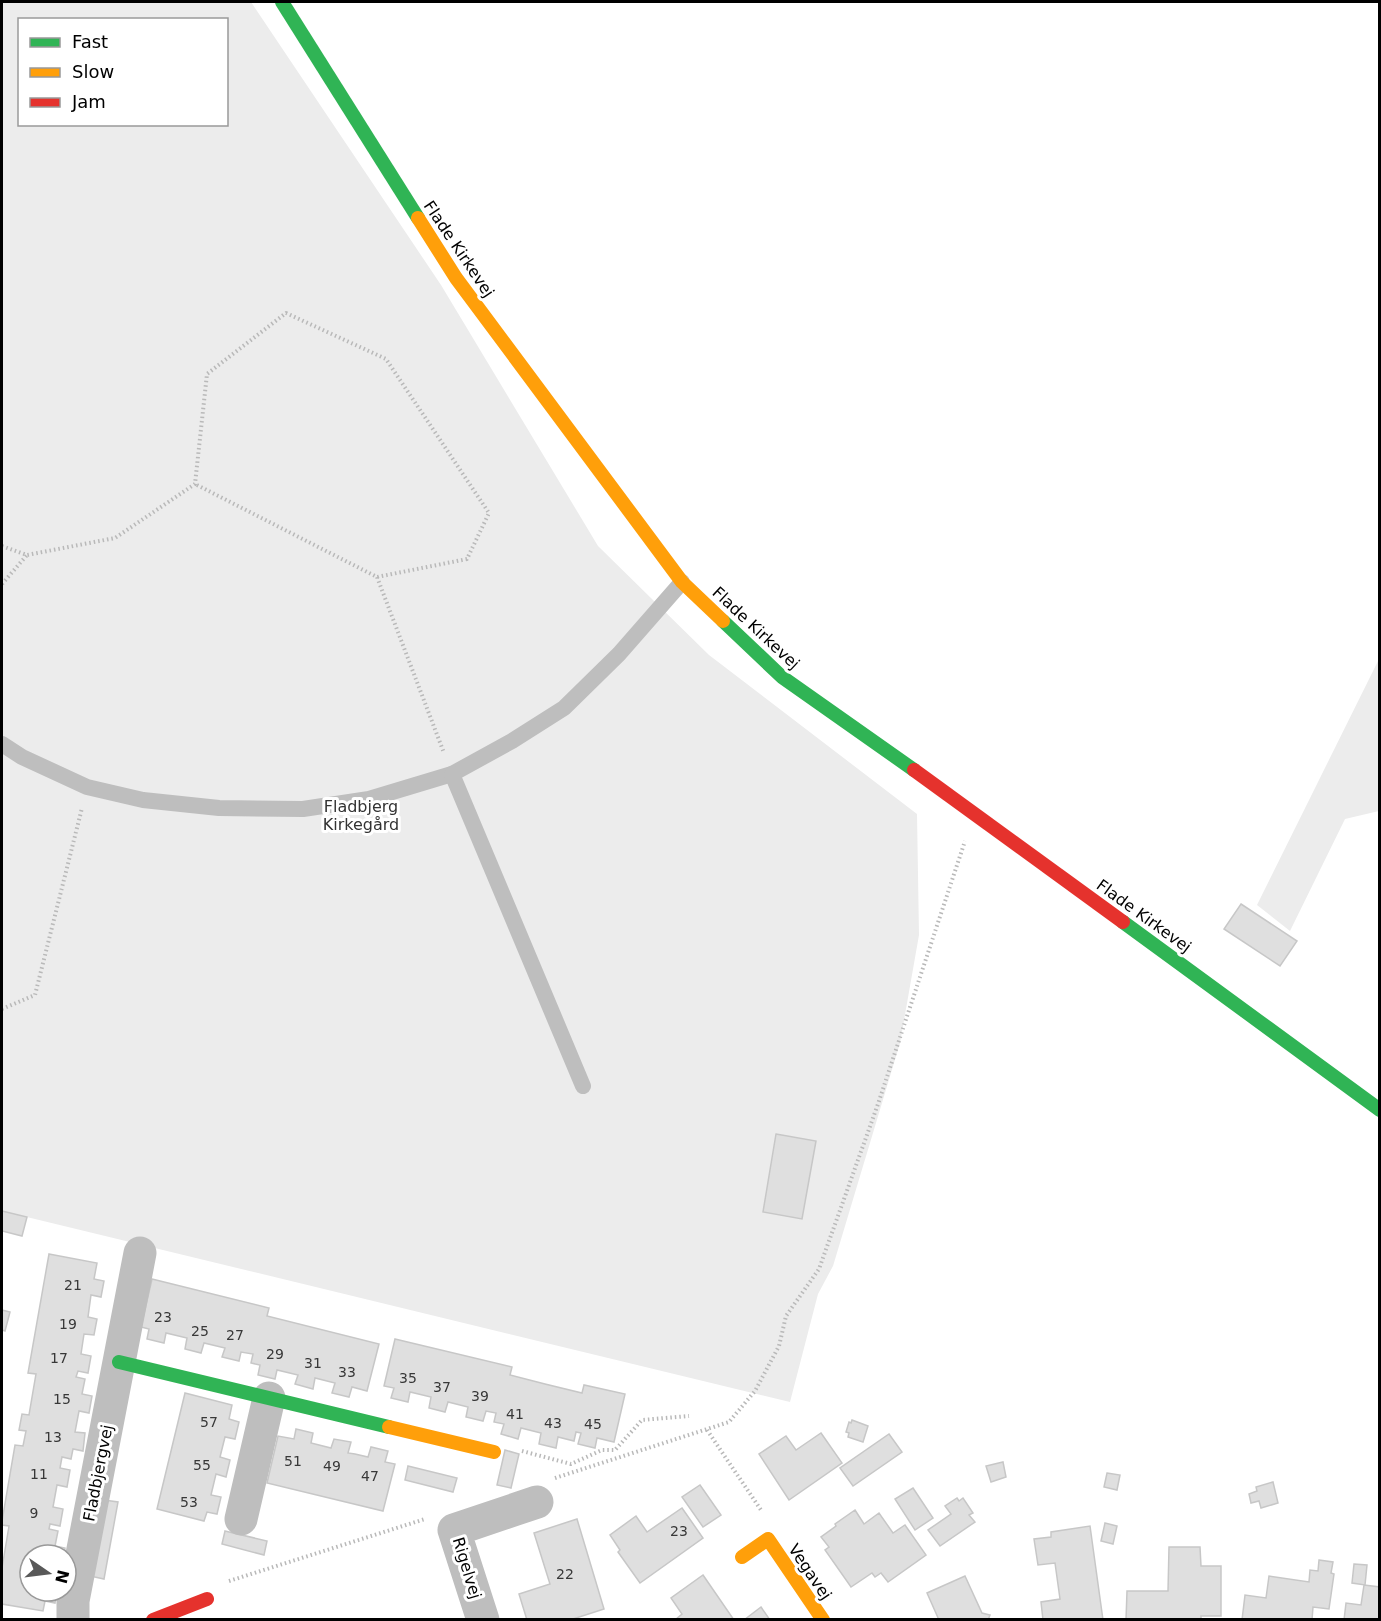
<svg xmlns="http://www.w3.org/2000/svg" width="1381" height="1621" font-family="'DejaVu Sans',sans-serif">
<rect width="100%" height="100%" fill="#fff"/>
<g fill="#ececec" fill-rule="evenodd">
<path d="M2 2H251L441 285 598 546 709 655 917 814 919 935 900 1043 833 1266 818 1294 790 1402 2 1211ZM20 20H226V124H20Z"/>
<path d="M1379 659V811L1345 819 1290 931 1257 905Z"/>
</g>
<g fill="#dfdfdf" stroke="#c7c7c7" stroke-width="1.5">
<path d="M1241 904 1297 941 1280 966 1224 929Z"/>
<path d="M776 1134 816 1141 802 1219 763 1212Z"/>
<path d="M2 1211 27 1217 22 1236 2 1231Z"/>
<path d="M49 1254 97 1263 94 1279 104 1281 101 1297 91 1295 88 1317 97 1319 94 1335 84 1334 81 1354 91 1356 88 1373 78 1371 76 1377 85 1379 82 1394 92 1396 89 1413 79 1411 75 1432 85 1433 83 1451 73 1449 71 1459 62 1457 60 1468 70 1470 67 1487 57 1485 53 1507 63 1509 60 1526 50 1524 49 1529 58 1531 55 1546 65 1548 64 1555H30V1591H57L55 1603 45 1601 43 1611 2 1604V1568L9 1526 2 1525V1521L15 1445 23 1446 26 1431 19 1430 22 1414 29 1415 36 1374 28 1373Z"/>
<path d="M152 1279 269 1308 267 1316 379 1344 367 1391 352 1387 349 1397 332 1393 335 1383 315 1378 313 1389 295 1384 298 1375 277 1370 275 1379 258 1375 260 1365 251 1363 253 1354 241 1352 239 1361 222 1357 225 1348 204 1343 201 1353 185 1349 187 1338 166 1333 164 1343 147 1339 149 1329 141 1327Z"/>
<path d="M2 1310 10 1312 5 1331 2 1330Z"/>
<path d="M395 1339 512 1367 510 1375 545 1384 582 1393 584 1385 625 1394 614 1442 597 1438 595 1448 578 1444 581 1433 576 1432 574 1441 558 1437 556 1448 539 1444 541 1433 521 1428 518 1439 501 1434 504 1424 494 1422 496 1413 486 1411 483 1421 466 1417 468 1407 448 1402 445 1412 429 1408 431 1397 410 1392 408 1402 391 1398 394 1388 384 1386Z"/>
<path d="M185 1393 232 1405 229 1419 239 1422 235 1439 225 1437 220 1457 230 1460 226 1477 216 1474 211 1495 221 1497 217 1514 207 1512 204 1521 157 1509Z"/>
<path d="M852 1420 868 1426 863 1442 848 1437 849 1433 846 1432 849 1422 851 1423Z"/>
<path d="M296 1429 313 1433 311 1443 331 1448 334 1439 351 1442 348 1453 355 1454 368 1457 371 1447 388 1451 385 1462 395 1464 383 1511 267 1483 278 1436 294 1439Z"/>
<path d="M821 1433 842 1463 789 1500 759 1454 786 1436 796 1450Z"/>
<path d="M889 1434 902 1452 853 1486 840 1468Z"/>
<path d="M505 1450 519 1454 511 1488 497 1485Z"/>
<path d="M1003 1462 1006 1477 991 1482 986 1466Z"/>
<path d="M408 1466 457 1478 453 1492 405 1480Z"/>
<path d="M1107 1473 1120 1475 1117 1490 1104 1487Z"/>
<path d="M1273 1482 1278 1503 1261 1508 1259 1501 1251 1503 1249 1494 1257 1491 1256 1487Z"/>
<path d="M700 1485 721 1515 703 1527 682 1497Z"/>
<path d="M913 1488 933 1518 915 1530 895 1499Z"/>
<path d="M957 1498 959 1501 963 1498 973 1513 969 1515 975 1522 940 1546 928 1530 951 1514 945 1506Z"/>
<path d="M104 1500 118 1502 104 1579 90 1576Z"/>
<path d="M682 1508 703 1538 640 1583 618 1552 620 1550 610 1535 636 1516 647 1532Z"/>
<path d="M855 1510 864 1524 879 1513 893 1533 905 1525 926 1555 888 1582 881 1573 875 1577 872 1573 851 1587 825 1550 829 1547 821 1537 836 1526 835 1524Z"/>
<path d="M577 1519 604 1609 570 1620H527L519 1594 550 1584 534 1533Z"/>
<path d="M1105 1523 1117 1526 1113 1544 1101 1541Z"/>
<path d="M1090 1526 1103 1620H1043L1041 1602 1060 1599 1055 1563 1038 1565 1034 1539 1051 1537V1532Z"/>
<path d="M225 1531 267 1541 264 1555 222 1544Z"/>
<path d="M1169 1547H1200L1201 1566H1221V1616H1201V1620H1126L1127 1591H1168Z"/>
<path d="M1319 1560 1333 1562 1331 1573 1334 1574 1329 1609 1313 1607 1312 1620H1242L1245 1595 1266 1598 1269 1576 1309 1582 1310 1570 1318 1571Z"/>
<path d="M1354 1564 1367 1565 1365 1585 1352 1583Z"/>
<path d="M703 1575 734 1620H675L682 1614 671 1598Z"/>
<path d="M965 1576 982 1613 990 1615 988 1620H939L927 1593Z"/>
<path d="M1364 1585 1380 1587V1620H1344L1346 1603 1361 1605Z"/>
<path d="M761 1607 770 1620H744Z"/>
</g>
<g fill="none" stroke-linecap="round" stroke-linejoin="round">
<g stroke="#b9b9b9" stroke-width="4" stroke-dasharray="1.5 3" stroke-linecap="butt">
<path d="M2 546 27 555 115 538 195 484 207 374 286 313 386 359 489 513 467 559 377 577 195 484"/>
<path d="M377 577 444 753"/>
<path d="M2 584 27 555"/>
<path d="M2 1009 35 995 82 808"/>
<path d="M707 1430 761 1510"/>
<path d="M522 1451 571 1464 602 1450H615L642 1420 689 1416"/>
<path d="M555 1478 729 1422 755 1391 779 1346 786 1316 819 1269 878 1104 965 841"/>
<path d="M229 1581 425 1519"/>
</g>
<g stroke="#bebebe" stroke-width="16">
<path d="M2 744 22 757 87 787 143 800 219 808 303 809 369 799 452 774 512 741 564 708 619 654 682 582"/>
<path d="M452 774 583 1086"/>
</g>
<g stroke="#bebebe" stroke-width="33">
<path d="M241 1519 269 1398"/>
<path d="M73 1620V1601L140 1253"/>
<path d="M483 1620 454 1530 537 1502"/>
</g>
<g stroke="#30b455" stroke-width="14">
<path d="M282 2 418 218"/>
<path d="M723 621 782 677 914 770"/>
<path d="M1123 922 1380 1110"/>
<path d="M119 1362 389 1427"/>
</g>
<g stroke="#ff9f0a" stroke-width="14">
<path d="M418 218 456 278 682 582 723 621"/>
<path d="M389 1427 494 1452"/>
<path d="M742 1557 768 1539 823 1620"/>
</g>
<g stroke="#e5322d" stroke-width="14">
<path d="M914 770 1123 922"/>
<path d="M153 1620 207 1599"/>
</g>
</g>
<g text-anchor="middle" dominant-baseline="central" stroke-width="6" stroke-linejoin="round" paint-order="stroke">
<g font-size="14" fill="#383838">
<text x="73" y="1285">21</text>
<text x="163" y="1317">23</text>
<text x="68" y="1324">19</text>
<text x="200" y="1331">25</text>
<text x="235" y="1335">27</text>
<text x="275" y="1354">29</text>
<text x="59" y="1358">17</text>
<text x="313" y="1363">31</text>
<text x="347" y="1372">33</text>
<text x="408" y="1378">35</text>
<text x="442" y="1387">37</text>
<text x="480" y="1396">39</text>
<text x="62" y="1399">15</text>
<text x="515" y="1414">41</text>
<text x="209" y="1422">57</text>
<text x="553" y="1423">43</text>
<text x="593" y="1424">45</text>
<text x="53" y="1437">13</text>
<text x="293" y="1461">51</text>
<text x="202" y="1465">55</text>
<text x="332" y="1466">49</text>
<text x="39" y="1474">11</text>
<text x="370" y="1476">47</text>
<text x="189" y="1502">53</text>
<text x="34" y="1513">9</text>
<text x="679" y="1531">23</text>
<text x="565" y="1574">22</text>
</g>
<g font-size="16" fill="#000" stroke="#fff">
<text transform="translate(459 249) rotate(56)">Flade Kirkevej</text>
<text transform="translate(756 628) rotate(43)">Flade Kirkevej</text>
<text transform="translate(1144 916) rotate(36)">Flade Kirkevej</text>
<text transform="translate(98 1473) rotate(-79)">Fladbjergvej</text>
<text transform="translate(467 1568) rotate(73)">Rigelvej</text>
<text transform="translate(810 1572) rotate(56)">Vegavej</text>
</g>
<g font-size="16" fill="#333" stroke="#fff">
<text x="361" y="806">Fladbjerg<tspan x="361" dy="18">Kirkegård</tspan></text>
</g>
</g>
<rect width="1381" height="1621" fill="none" stroke="#000000" stroke-width="6"/>
<rect x="18" y="18" width="210" height="108" fill="#ffffff" stroke="#999999" stroke-width="1.5"/>
<rect x="30" y="38" width="30" height="9" fill="#30b455" stroke="#999999" stroke-width="1.5"/>
<text x="72" y="48" font-size="18" fill="#000000">Fast</text>
<rect x="30" y="68" width="30" height="9" fill="#ff9f0a" stroke="#999999" stroke-width="1.5"/>
<text x="72" y="78" font-size="18" fill="#000000">Slow</text>
<rect x="30" y="98" width="30" height="9" fill="#e5322d" stroke="#999999" stroke-width="1.5"/>
<text x="72" y="108" font-size="18" fill="#000000">Jam</text>
<g transform="translate(48 1573) rotate(104)"><circle r="28" fill="#ffffff" stroke="#999999" stroke-width="1.5"/>
<path d="M0-4.5L10 22L0 15L-10 22Z" fill="#595959"/>
<text y="-9" font-size="16" font-weight="bold" text-anchor="middle" fill="#000000">N</text>
</g>
</svg>
